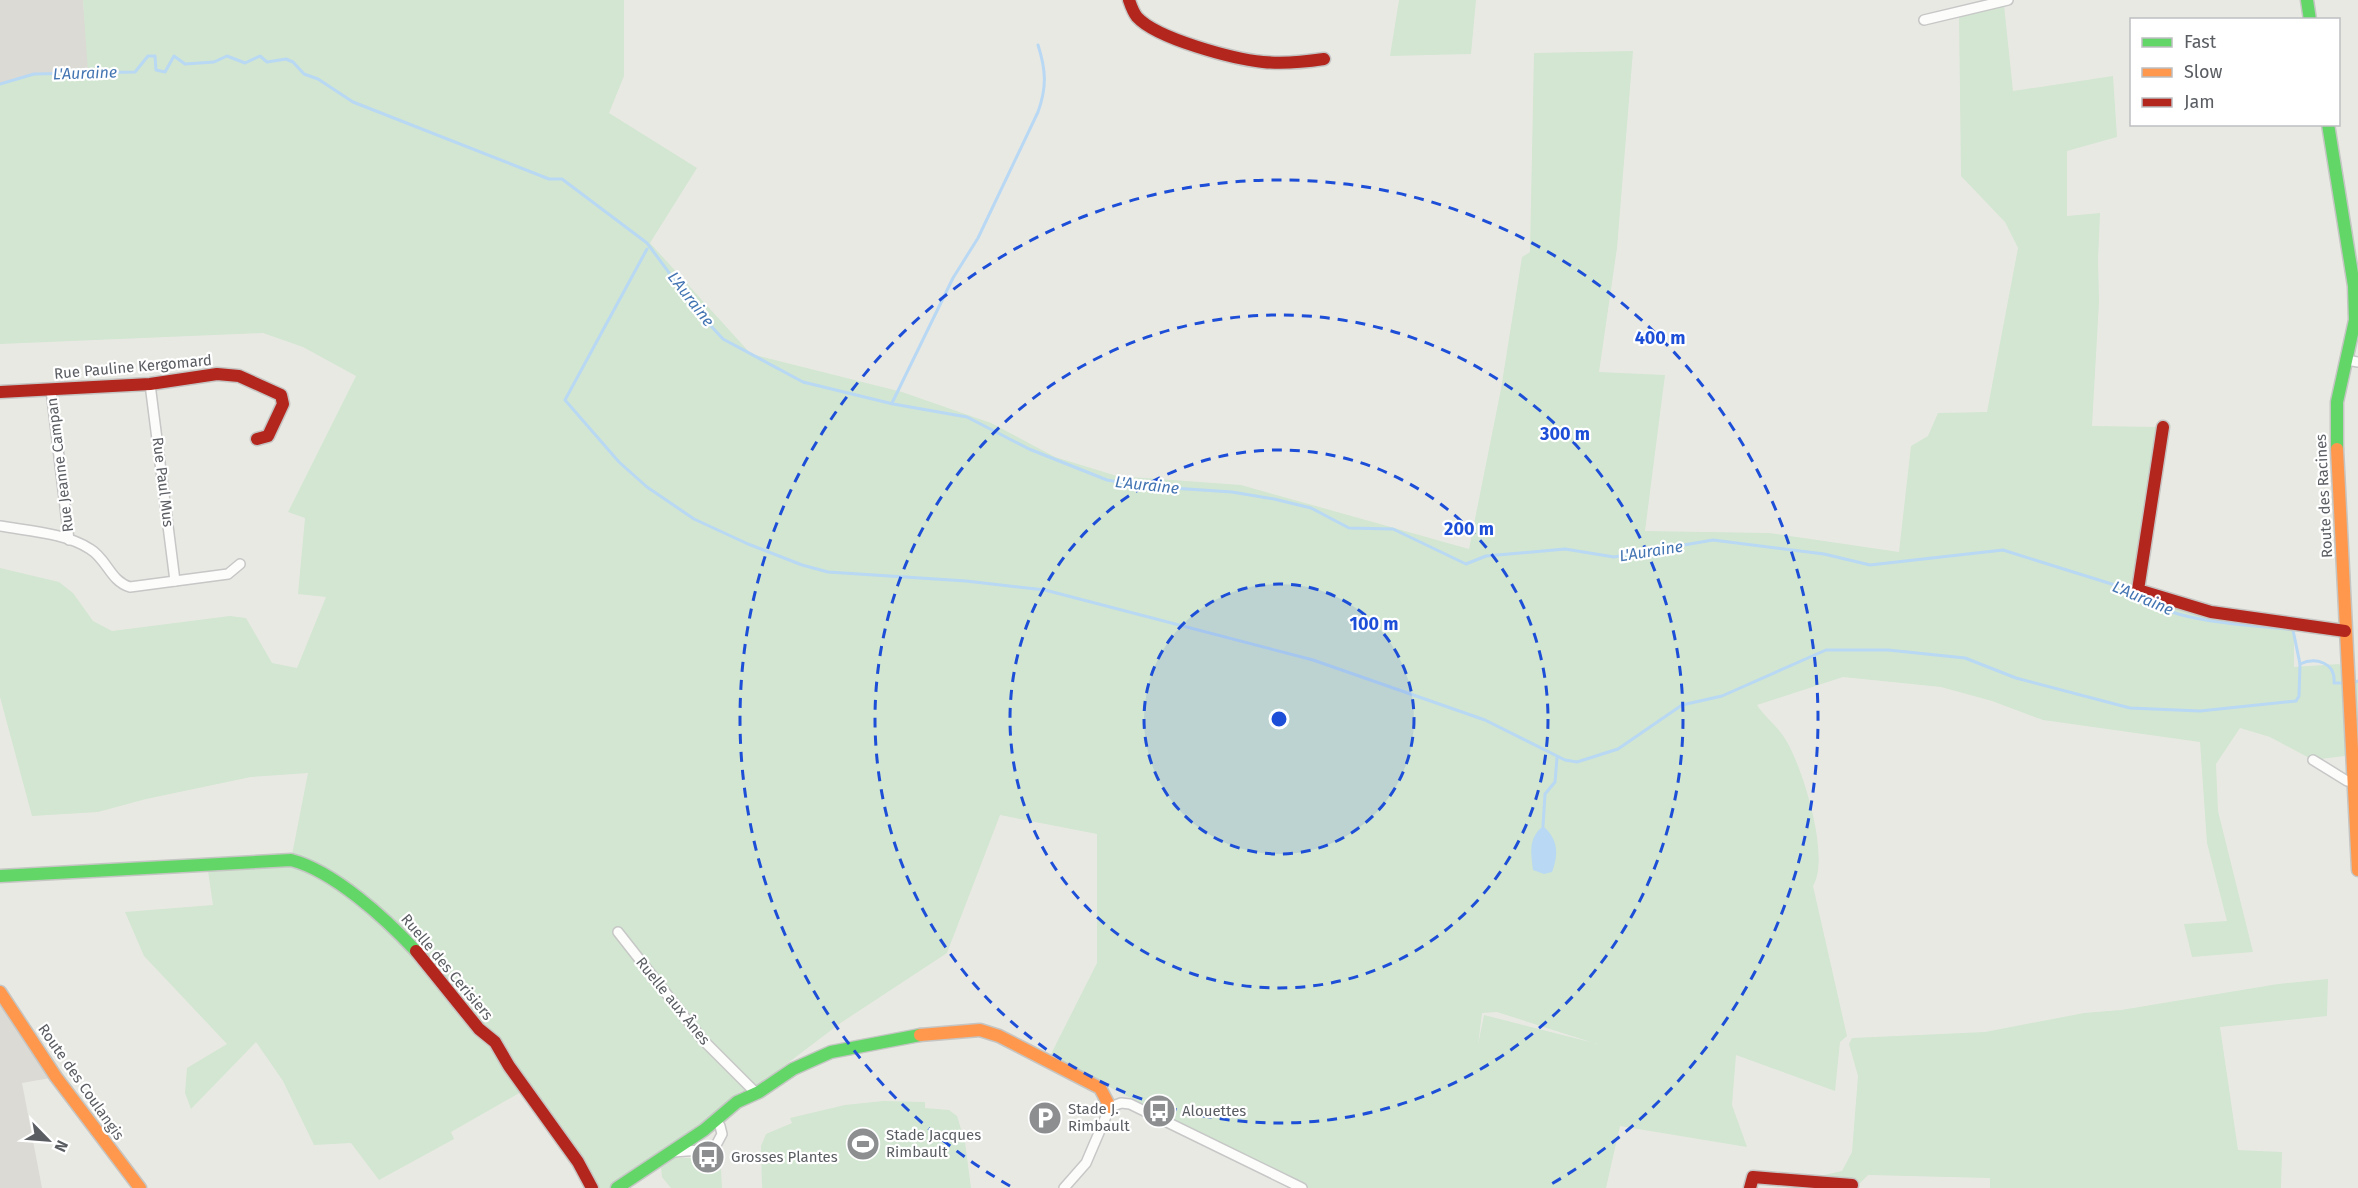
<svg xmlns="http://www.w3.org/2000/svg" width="2358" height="1188" font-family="'Fira Sans',sans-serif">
<rect width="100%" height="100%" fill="#e9e9e4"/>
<g fill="#dbdad5">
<path d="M0 0H83L89 72 34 74 0 84Z"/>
<path d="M0 992 56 1077 22 1083 42 1188H0Z"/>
</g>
<g fill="#d2e6d1" fill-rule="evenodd">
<path d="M83 0H624V76L609 113 697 168 650 243 751 354 902 392 991 423 1055 457 1117 476 1241 485 1469 549 1501 389 1522 257 1530 252 1534 53 1633 51 1617 248 1599 372 1665 375 1645 531 1769 533 1899 552 1911 446 1928 436 1938 413 1987 412 2018 248 2005 222 1961 176 1959 15 2004 5 2013 91 2113 76 2117 137 2067 151V216L2100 213 2098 260 2099 302 2092 426 2163 427 2138 589 2211 612 2294 623V667L2339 664 2354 681 2358 680V797L2352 755 2313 760 2270 737 2240 728 2216 764 2218 811 2253 952 2192 957 2184 924 2227 921 2207 843 2200 742 2043 720 1992 701 1941 687 1843 677 1757 705C1764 716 1776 725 1784 737 1802 764 1831 857 1813 886L1847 1036 1840 1042 1835 1091 1736 1055 1732 1105 1747 1147 1620 1126 1606 1188H1303L1050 1056 1097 963V834L1000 815 947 953 842 1022 752 1090 740 1092 624 1188H597L528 1088 451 1132 454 1139 379 1180 351 1143 314 1145 283 1081 256 1042 191 1109 185 1093 187 1068 227 1044 144 956 125 912 213 905 207 864 291 860 308 773 251 777 146 799 98 812 32 816 0 697V568L59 582 73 593 93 621 112 631 230 616 246 618 272 663 297 668 326 597 298 594 305 518 288 512 356 376 303 347 263 333 0 344V84L34 74 88 72ZM1497 1012 1597 1044H1598L1484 1015 1478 1045 1482 1013Z"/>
<path d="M1399 0H1476L1471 54 1390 56Z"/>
<path d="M2328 979 2327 1016 2220 1027 2238 1150 2282 1152 2281 1188H1990V1178L1868 1175 1857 1186 1817 1183 1820 1176 1842 1171 1852 1152 1858 1076 1849 1044 1852 1038 1985 1032 2084 1013 2121 1010 2278 984Z"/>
<path d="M883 1101 925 1102V1108L949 1110 957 1116 965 1142 971 1188H762L761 1146 766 1134 792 1123 790 1118 845 1105Z"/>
<path d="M720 1151 722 1188H671L662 1177 661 1168 675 1158H711Z"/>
</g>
<path fill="#b8d8f3" d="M1543 826C1558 839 1559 854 1552 872L1544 874 1533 870C1531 851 1528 839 1543 826Z"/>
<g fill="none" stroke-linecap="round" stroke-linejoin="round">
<g stroke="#b8d8f3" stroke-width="3">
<path d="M0 84 34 74 135 72 148 56H155L156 70 165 72 174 56 185 64 214 62 227 56 245 63 260 56 267 62 286 59 293 62 304 74 318 79 353 102 549 179H562L647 243 699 313 723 339 803 382 893 404 967 417 1029 449 1107 480 1142 486 1232 492 1274 499 1311 508 1349 528 1393 529 1466 564 1486 556 1565 549 1614 557 1713 540 1824 554 1870 565 2003 550 2134 591"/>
<path d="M647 249 565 400 619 462 647 487 694 519 748 544 802 565 828 572 966 581 1045 590 1313 660 1485 720 1565 760 1577 762 1618 749 1682 705 1722 696 1826 650H1888L1965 658 2016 678 2130 708 2200 711 2296 701 2299 696 2300 664"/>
<path d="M892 403 953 278 978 238 1038 112C1047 87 1046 70 1038 45"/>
<path d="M2148 598C2168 623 2260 625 2293 630L2300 664C2315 657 2336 662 2334 683H2341"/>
<path d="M2355 682 2358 681"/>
<path d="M1543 826 1545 794 1555 782 1557 758"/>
</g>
<defs>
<g id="street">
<path d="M1924 20 2008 0"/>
<path d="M2347 360 2358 362"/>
<path d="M150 384 175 581"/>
<path d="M51 390 69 540"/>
<path d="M0 526C28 531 66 533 90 549 107 559 110 581 130 587L228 574 240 564"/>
<path d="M2313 760 2347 781 2353 780"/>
<path d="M618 932 702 1039 756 1093"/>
<path d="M673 1152 714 1149 722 1134 720 1126 715 1121"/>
<path d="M1064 1188 1086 1163 1110 1107 1121 1103 1130 1104 1302 1188"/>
</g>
<g id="fast">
<path d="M2307 0 2310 20"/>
<path d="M2328 124 2354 286 2355 320 2337 402V449"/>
<path d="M0 876 291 860C334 871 386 919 416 951"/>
<path d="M617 1188 704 1130 737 1102 759 1092 793 1069 831 1052 920 1035"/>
</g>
<g id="slow">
<path d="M2337 449 2358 870"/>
<path d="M0 992 56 1077 140 1188"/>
<path d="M920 1035 980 1030 999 1036 1100 1088 1110 1107"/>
</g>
<g id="jam">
<path d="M1129 0C1131 6 1133 12 1137 17 1157 39 1234 59 1263 62 1283 64 1304 62 1324 59"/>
<path d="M0 392 150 384 217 374 239 376 281 395 283 404 268 436 257 439"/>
<path d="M2163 427 2138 590 2211 612 2345 631"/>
<path d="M416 951 479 1029 495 1042 509 1066 578 1162 592 1188"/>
<path d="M1750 1188 1753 1177 1852 1185"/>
</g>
</defs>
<use href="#street" stroke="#c6c7c6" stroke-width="12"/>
<use href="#fast" stroke="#c5c6c4" stroke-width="15"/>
<use href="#slow" stroke="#c5c6c4" stroke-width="15"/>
<use href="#jam" stroke="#c5c6c4" stroke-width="15"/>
<use href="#street" stroke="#fcfcfb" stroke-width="9"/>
<use href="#fast" stroke="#63d668" stroke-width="12"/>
<use href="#slow" stroke="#ff974d" stroke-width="12"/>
<use href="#jam" stroke="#b3261e" stroke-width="12"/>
</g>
<circle cx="1279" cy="719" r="135" fill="#1d4ed8" fill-opacity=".12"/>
<g fill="none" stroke="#1d4ed8" stroke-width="3" stroke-dasharray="10 8">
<circle cx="1279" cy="719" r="135"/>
<circle cx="1279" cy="719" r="269"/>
<circle cx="1279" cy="719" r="404"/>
<path d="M1010 1186A539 539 0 1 1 1548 1186"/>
</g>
<defs>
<symbol id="bus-disc" viewBox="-11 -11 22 22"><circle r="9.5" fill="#8c8e90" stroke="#fff"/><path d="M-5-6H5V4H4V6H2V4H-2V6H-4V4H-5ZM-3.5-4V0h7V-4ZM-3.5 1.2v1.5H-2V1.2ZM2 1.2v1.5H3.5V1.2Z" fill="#fff"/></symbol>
<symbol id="parking-disc" viewBox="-11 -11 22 22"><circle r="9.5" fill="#8c8e90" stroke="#fff"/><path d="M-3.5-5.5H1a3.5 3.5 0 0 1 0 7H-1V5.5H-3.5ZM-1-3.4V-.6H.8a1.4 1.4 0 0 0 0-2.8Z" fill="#fff"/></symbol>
<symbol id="stadium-disc" viewBox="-11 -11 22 22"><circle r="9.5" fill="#8c8e90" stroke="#fff"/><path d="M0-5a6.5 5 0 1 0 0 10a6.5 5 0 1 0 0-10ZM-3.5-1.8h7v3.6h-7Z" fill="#fff"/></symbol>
</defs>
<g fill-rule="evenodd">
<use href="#bus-disc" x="1140" y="1092" width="38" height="38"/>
<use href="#parking-disc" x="1026" y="1099" width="38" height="38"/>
<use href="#stadium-disc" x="844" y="1125" width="38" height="38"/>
<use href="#bus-disc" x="689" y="1138" width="38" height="38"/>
</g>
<g text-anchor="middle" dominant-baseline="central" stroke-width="4.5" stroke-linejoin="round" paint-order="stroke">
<g font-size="15" fill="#5a5d62" stroke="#fff">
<text transform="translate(133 367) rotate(-5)">Rue Pauline Kergomard</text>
<text transform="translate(60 465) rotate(-97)">Rue Jeanne Campan</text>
<text transform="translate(163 482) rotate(83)">Rue Paul Mus</text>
<text transform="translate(2324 496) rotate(-93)">Route des Racines</text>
<text transform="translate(447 967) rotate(50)">Ruelle des Cerisiers</text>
<text transform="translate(673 1001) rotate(51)">Ruelle aux Ânes</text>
<text transform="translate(81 1082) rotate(55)">Route des Coulangis</text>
</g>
<g font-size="15" fill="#5a5d62" stroke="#fff" text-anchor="start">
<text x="1068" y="1109">Stade J.<tspan x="1068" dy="17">Rimbault</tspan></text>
<text x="1182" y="1111">Alouettes</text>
<text x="886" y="1135">Stade Jacques<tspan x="886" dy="17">Rimbault</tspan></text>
<text x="731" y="1157">Grosses Plantes</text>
</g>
<g font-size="16" font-style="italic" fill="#4475b3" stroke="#fff">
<text transform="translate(85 73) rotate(-2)">L'Auraine</text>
<text transform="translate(691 299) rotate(52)">L'Auraine</text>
<text transform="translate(1147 485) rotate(6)">L'Auraine</text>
<text transform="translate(1651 551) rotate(-9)">L'Auraine</text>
<text transform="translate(2143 598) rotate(23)">L'Auraine</text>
</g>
</g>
<circle cx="1279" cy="719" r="9" fill="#1d4ed8" stroke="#fff" stroke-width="3"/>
<g font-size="18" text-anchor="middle" font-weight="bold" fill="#1d4ed8" stroke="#fff" stroke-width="4.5" stroke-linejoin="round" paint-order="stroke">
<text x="1660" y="344">400 m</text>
<text x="1565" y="440">300 m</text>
<text x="1469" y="535">200 m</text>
<text x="1374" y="630">100 m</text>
</g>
<rect x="2130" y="18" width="210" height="108" fill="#ffffff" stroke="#bdbec0" stroke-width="1.5"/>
<rect x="2142" y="38" width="30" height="9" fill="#63d668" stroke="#bdbec0" stroke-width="1.5"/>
<text x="2184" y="48" font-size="18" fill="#5a5d62">Fast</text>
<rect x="2142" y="68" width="30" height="9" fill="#ff974d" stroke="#bdbec0" stroke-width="1.5"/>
<text x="2184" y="78" font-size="18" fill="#5a5d62">Slow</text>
<rect x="2142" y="98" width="30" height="9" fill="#b3261e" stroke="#bdbec0" stroke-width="1.5"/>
<text x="2184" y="108" font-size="18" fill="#5a5d62">Jam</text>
<g transform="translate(48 1140) rotate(115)" stroke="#ffffff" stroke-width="4.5" paint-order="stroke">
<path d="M0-4.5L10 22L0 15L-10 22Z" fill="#5a5d62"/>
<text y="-9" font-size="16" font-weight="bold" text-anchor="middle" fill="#5a5d62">N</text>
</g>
</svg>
